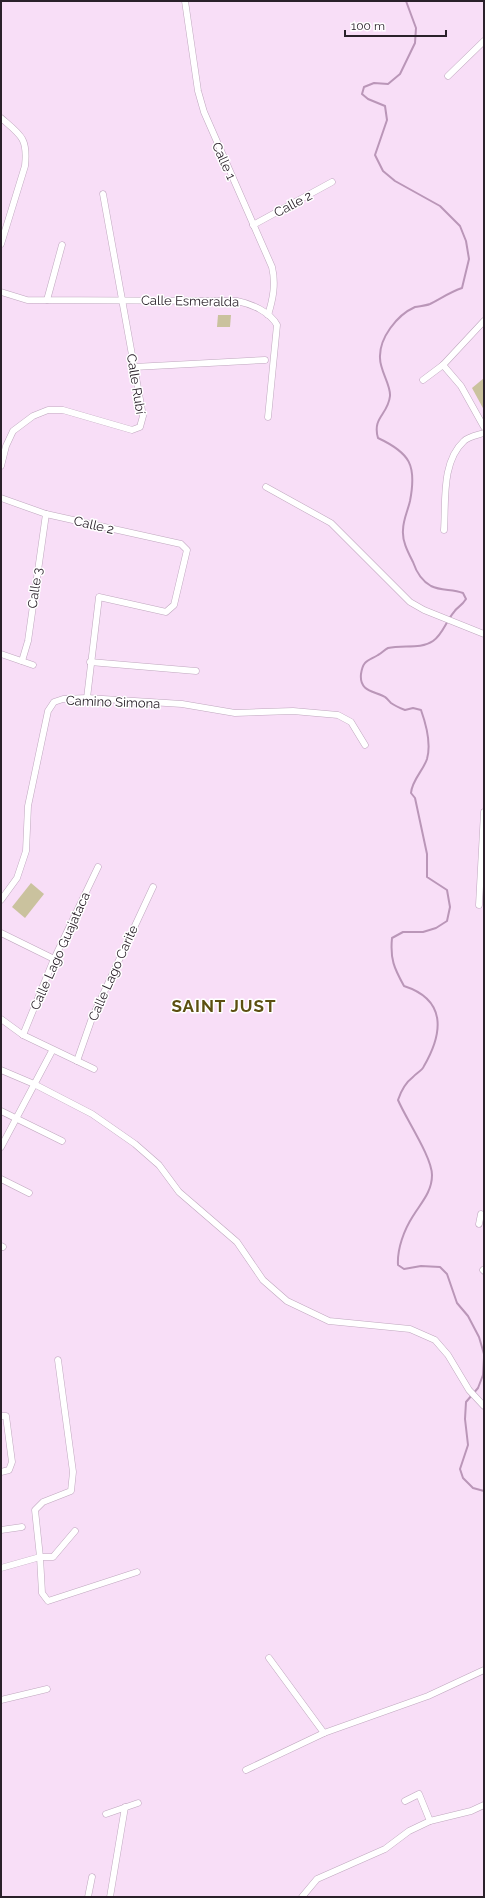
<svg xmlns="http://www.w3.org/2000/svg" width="485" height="1898" font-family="Raleway,sans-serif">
<rect width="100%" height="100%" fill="#f8def7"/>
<g fill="#cac29e">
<path d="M218 315H231L230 327H217Z"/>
<path d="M484 378V410L472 388Z"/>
<path d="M31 883 44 894 25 918 12 907Z"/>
</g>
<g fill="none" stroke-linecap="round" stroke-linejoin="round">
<g stroke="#ba96b8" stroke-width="2">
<path d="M406 1 416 28 415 43 400 74 388 84 374 83 364 87 362 94 368 99 385 106 387 120 375 155 383 171 395 181 440 206 460 226 466 241 469 259 462 288C448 293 442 298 430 304 425 306 419 306 415 307 397 315 379 338 380 358 380 371 391 385 390 396 388 415 372 417 378 438 410 453 417 465 410 501 408 510 403 520 403 530 402 541 408 552 413 562 416 571 422 581 431 586 441 591 452 589 463 593L466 599C461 607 458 606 454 612 446 621 443 634 433 641 420 650 402 644 388 648 384 650 382 653 378 655 368 661 363 660 361 674 359 692 375 691 385 697 387 698 389 701 391 703 395 706 400 708 405 710L413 708 421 710C426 724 431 745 427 759 423 771 412 780 411 793L415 798 427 854V877L447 890 450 907 447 921 436 928 423 932H403L392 938C390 959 394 968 404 986 447 1000 443 1033 424 1066 422 1071 416 1073 413 1077 405 1083 401 1091 398 1100 406 1119 432 1157 432 1175 432 1192 421 1203 413 1216 404 1230 397 1249 398 1265L404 1269 421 1266 440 1267 447 1274 457 1303 468 1316 479 1337 484 1354"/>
<path d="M484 1358 483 1375 478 1388 466 1402 465 1419 468 1445 460 1469 463 1478 473 1488 484 1491"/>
</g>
<defs>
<g id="minor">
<path d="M185 1 198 91 204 112 272 267C276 284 273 299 268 315"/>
<path d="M448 76 484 41"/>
<path d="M1 118C21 135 28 138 25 166L1 244"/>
<path d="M253 225 332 182"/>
<path d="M1 292 27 300 237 301C252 304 270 312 277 325L268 417"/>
<path d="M47 300 62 245"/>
<path d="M443 365 461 386 484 427"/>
<path d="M134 367 265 360"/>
<path d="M423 380 443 365 484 321"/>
<path d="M1 466 6 446 13 431 33 416 48 410H63L132 430 140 427 143 416 103 194"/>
<path d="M266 487 331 523 410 602 424 610 484 634"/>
<path d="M1 498 46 514 181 544 187 550 174 605 166 612 99 597 87 698"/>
<path d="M444 530C446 502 441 462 464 441 468 437 478 435 484 433"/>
<path d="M1 654 33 665"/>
<path d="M22 661 28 641 46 514"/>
<path d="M90 662 196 671"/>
<path d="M1 900 17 878 26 851 28 806 48 711 54 702 63 699 87 698 182 704 235 713 293 711 338 715 351 722 365 745"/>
<path d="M479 905 484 812"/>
<path d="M1 933 54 959"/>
<path d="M1 1019 23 1035 94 1069"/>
<path d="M23 1035 54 959 98 867"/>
<path d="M77 1061 92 1018 153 887"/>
<path d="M1 1070 34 1084 92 1114 135 1144 159 1165 179 1192 237 1242 263 1280 287 1301 329 1321 410 1329 435 1340 448 1355 469 1390 484 1406"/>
<path d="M1 1111 62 1141"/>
<path d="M1 1147 52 1051"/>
<path d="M1 1179 29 1193"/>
<path d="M479 1224 481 1214 484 1215"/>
<path d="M1 1246 3 1247"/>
<path d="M483 1270 484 1271"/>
<path d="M58 1360 73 1472 71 1491 43 1502 35 1510 40 1557 42 1593 48 1601 137 1572"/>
<path d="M1 1416H6L12 1462 9 1470 1 1472"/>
<path d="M1 1530 22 1527"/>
<path d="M1 1568 40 1557H53L75 1531"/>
<path d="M269 1658 324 1733"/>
<path d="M1 1700 47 1689"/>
<path d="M246 1770 324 1733 428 1696 484 1670"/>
<path d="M405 1801 419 1794 430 1821"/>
<path d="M106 1814 138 1803"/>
<path d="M88 1897 92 1877"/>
<path d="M110 1897 125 1807"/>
<path d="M302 1897 317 1879 385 1849 409 1831 430 1821 471 1811 484 1805"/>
</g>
</defs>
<use href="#minor" stroke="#bfa7be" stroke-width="7"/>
<use href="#minor" stroke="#fff" stroke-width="6"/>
</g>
<g text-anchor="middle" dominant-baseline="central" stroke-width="3" stroke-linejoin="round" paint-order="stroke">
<g font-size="13" fill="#2a212a" stroke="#fff">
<text transform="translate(224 161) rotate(66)">Calle 1</text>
<text transform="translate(293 204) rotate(-28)">Calle 2</text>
<text transform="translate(190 301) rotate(1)">Calle Esmeralda</text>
<text transform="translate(136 384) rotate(81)">Calle Rubí</text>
<text transform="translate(94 525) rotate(13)">Calle 2</text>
<text transform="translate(35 588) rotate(-82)">Calle 3</text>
<text transform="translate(113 702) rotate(2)">Camino Simona</text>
<text transform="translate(60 951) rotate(-66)">Calle Lago Guajataca</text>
<text transform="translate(113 973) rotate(-66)">Calle Lago Carite</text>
</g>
<g font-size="17" font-weight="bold" letter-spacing="1" fill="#5c4f11" stroke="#fff">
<text x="224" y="1006">SAINT JUST</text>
</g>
</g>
<rect width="485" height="1898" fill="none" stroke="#2a212a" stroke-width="4"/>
<path d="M345 30v6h101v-6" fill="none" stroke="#2a212a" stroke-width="2"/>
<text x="351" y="30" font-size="12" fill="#2a212a" stroke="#ffffff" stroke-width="3" paint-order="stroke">100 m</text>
</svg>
